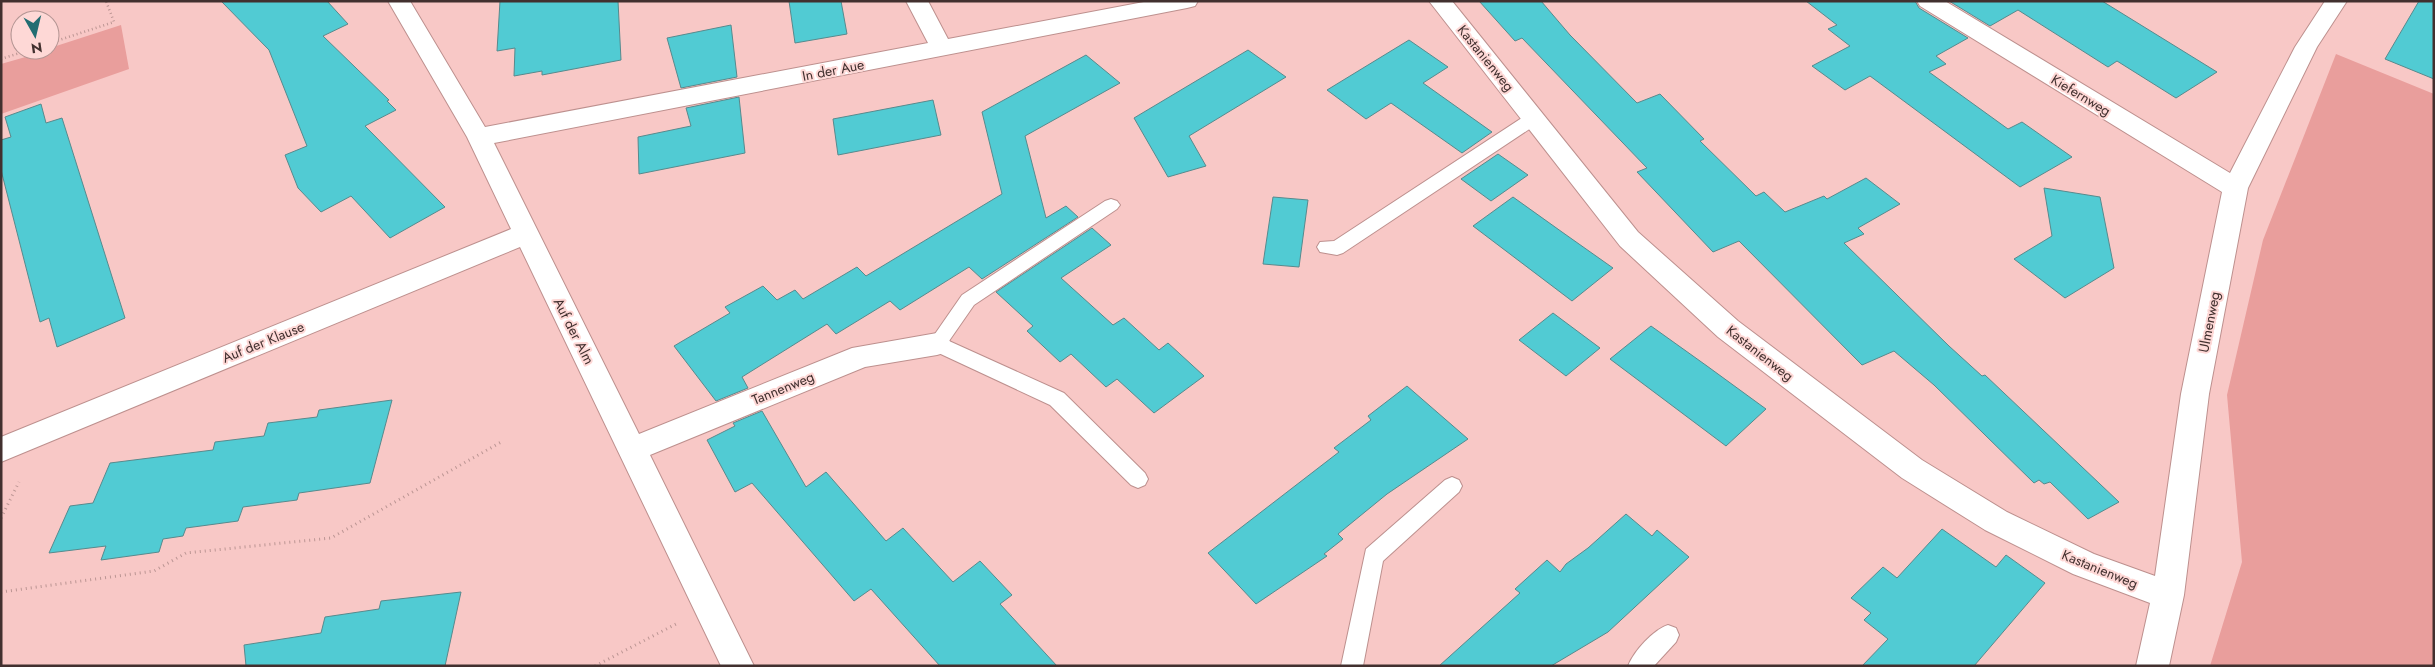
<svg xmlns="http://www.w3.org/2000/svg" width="2435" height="667" font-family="Jost,sans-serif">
<rect width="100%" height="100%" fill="#f8c8c6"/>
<g fill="#e99e9c">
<path d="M121 25 129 69 1 114V64L50 50V48Z"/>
<path d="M2336 54 2434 94V666H2210L2242 562 2227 395 2263 240Z"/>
</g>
<g fill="#51cbd3" stroke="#578a8d">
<path d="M221 1H327L348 24 323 36 389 100 387 101 396 110 365 126 445 207 390 238 351 196 321 212 298 188 285 155 307 146 269 50Z"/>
<path d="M500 1H618L621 60 542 75V71L514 76 515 48 497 51Z"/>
<path d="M789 1H841L847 34 795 43Z"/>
<path d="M1479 1H1541L1570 35 1637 103 1660 94 1704 139 1700 141 1756 196 1764 192 1785 212 1824 196 1827 199 1866 178 1900 204 1858 228 1864 234 1844 243 1949 346 1982 376 1985 375 2119 502 2088 519 2050 482 2044 484 2039 480 2034 483 1934 385 1894 351 1862 365 1739 241 1713 252 1637 172 1647 168 1522 38 1515 41Z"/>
<path d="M1806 1H1915L1919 8 1968 38 1936 56 1946 64 1929 72 2008 129 2022 122 2072 157 2020 187 1870 76 1845 90 1812 66 1850 46 1828 29 1837 25Z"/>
<path d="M1949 1H2102L2217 72 2176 98 2117 61 2108 67 2018 10 1990 26Z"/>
<path d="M2419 1H2434V79L2385 59Z"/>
<path d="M731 25 737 77 681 88 667 38Z"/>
<path d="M1409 40 1448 67 1423 83 1492 132 1462 153 1391 103 1366 119 1327 90Z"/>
<path d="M1248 50 1286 77 1189 136 1206 166 1168 177 1134 118Z"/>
<path d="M1086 55 1120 83 1025 136 1046 218 1066 206 1078 217 982 279 969 267 900 310 890 301 836 334 827 324 742 377 748 388 716 401 674 346 730 313 725 307 763 286 777 300 795 290 803 299 857 267 866 276 1002 194 982 112Z"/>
<path d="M739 97 745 153 639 174 638 137 691 126 686 108Z"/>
<path d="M933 100 941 135 838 155 833 119Z"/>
<path d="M41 104 46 123 62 118 125 318 57 347 49 318 40 322 1 170V140L11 137 5 117Z"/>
<path d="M1498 154 1528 175 1491 201 1461 179Z"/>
<path d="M2044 188 2100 197 2114 268 2065 298 2014 259 2052 236Z"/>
<path d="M1273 197 1308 200 1299 267 1263 264Z"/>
<path d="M1513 197 1562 232 1613 268 1572 301 1473 226Z"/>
<path d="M1092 228 1111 245 1061 278 1113 325 1124 318 1159 350 1168 343 1204 376 1154 413 1117 379 1106 387 1071 354 1060 362 1027 331 1033 326 996 292Z"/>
<path d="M1553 313 1600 348 1566 376 1519 340Z"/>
<path d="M1651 326 1707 366 1766 409 1726 446 1610 359Z"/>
<path d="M1407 386 1468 439 1387 494 1338 534 1343 539 1324 554 1327 556 1256 604 1208 553 1339 452 1334 448 1371 420 1368 416Z"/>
<path d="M392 400 370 483 299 493 297 500 243 507 238 521 186 528 183 536 163 539 159 552 101 560 106 546 49 553 70 506 93 503 110 463 213 450 215 442 264 436 268 423 317 417 319 410Z"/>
<path d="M762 411 806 487 826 472 886 541 903 528 953 582 980 561 1012 595 1000 604 1057 666H940L871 589 854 601 752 483 735 492 707 440 735 426 733 423Z"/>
<path d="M1626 514 1652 536 1657 530 1689 557 1608 632 1551 666H1439L1520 593 1515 589 1547 560 1560 572 1566 564 1588 548Z"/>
<path d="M1942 529 1996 567 2006 555 2045 583 1974 666H1862L1888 639 1864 620 1871 613 1851 598 1883 567 1897 578Z"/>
<path d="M461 592 445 666H246L244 645 321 633 325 617 379 609 381 601Z"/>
</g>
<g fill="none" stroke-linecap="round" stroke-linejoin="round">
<defs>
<g id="service">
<path d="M1534 112 1540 114 1542 118 1540 122 1343 253 1337 255 1320 252 1317 247 1320 242 1334 241 1528 114Z"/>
<path d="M1111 199 1117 201 1120 205 1117 209 974 305 949 341 1064 393 1145 473 1148 479 1145 485 1138 488 1131 485 1050 405 930 349 928 344 962 295 1105 201Z"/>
<path d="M1452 477 1459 480 1462 486 1459 492 1383 561 1363 666H1341L1366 549 1445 480Z"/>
<path d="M1668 625 1676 628 1679 635 1676 642 1654 666H1628C1634 651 1653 630 1668 625Z"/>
</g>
<g id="minor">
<path d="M388 1H410L485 127 928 43 906 1H928L948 39 1149 1H1198L1195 6 1187 8 494 143 639 434 852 348 937 333 947 336 951 344 947 352 937 355 865 367 650 455 754 666H721L520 247 1 462V437L511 229 467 137Z"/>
<path d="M1429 1H1452L1638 232 1738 321 1922 460 2007 512 2094 554 2155 576 2181 394 2222 192 1920 6 1917 1H1945L2230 173 2295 47 2325 1H2347L2317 47 2248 188 2209 394 2184 595 2169 666H2136L2150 603 2073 574 1985 530 1902 478 1718 337 1620 246Z"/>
</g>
</defs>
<use href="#service" stroke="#bd908e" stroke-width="2"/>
<use href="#minor" stroke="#bd908e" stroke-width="2"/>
<g stroke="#bb9593" stroke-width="2.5" stroke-dasharray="1 3" stroke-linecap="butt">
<path d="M50 43 114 22 106 1"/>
<path d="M1 59 29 50"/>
</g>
<g stroke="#bb9593" stroke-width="3" stroke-dasharray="1 4" stroke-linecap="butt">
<path d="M1 518 19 482"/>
<path d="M1 592 154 571 186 553 331 538 503 441"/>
<path d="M595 666 676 624"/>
</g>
<use href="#service" fill="#fff" fill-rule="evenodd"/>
<use href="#minor" fill="#fff" fill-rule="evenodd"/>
</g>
<g text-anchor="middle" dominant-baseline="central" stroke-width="4" stroke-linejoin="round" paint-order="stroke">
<g font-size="14" fill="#42302f" stroke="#fed8d6">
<text transform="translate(1486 58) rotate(51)">Kastanienweg</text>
<text transform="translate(833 70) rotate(-11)">In der Aue</text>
<text transform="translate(2081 95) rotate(31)">Kiefernweg</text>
<text transform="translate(2209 322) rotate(-79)">Ulmenweg</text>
<text transform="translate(574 331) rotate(63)">Auf der Alm</text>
<text transform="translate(263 342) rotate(-22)">Auf der Klause</text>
<text transform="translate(1760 353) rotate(38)">Kastanienweg</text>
<text transform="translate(783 388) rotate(-22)">Tannenweg</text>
<text transform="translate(2100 569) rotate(22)">Kastanienweg</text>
</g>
</g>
<rect width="2435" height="667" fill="none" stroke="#42302f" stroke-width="5"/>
<g transform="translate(35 35) rotate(172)"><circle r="24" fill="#fed8d6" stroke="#b39593"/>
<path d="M0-4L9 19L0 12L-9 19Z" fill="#226d72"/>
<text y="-8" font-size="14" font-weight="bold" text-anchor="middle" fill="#42302f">N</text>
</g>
</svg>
